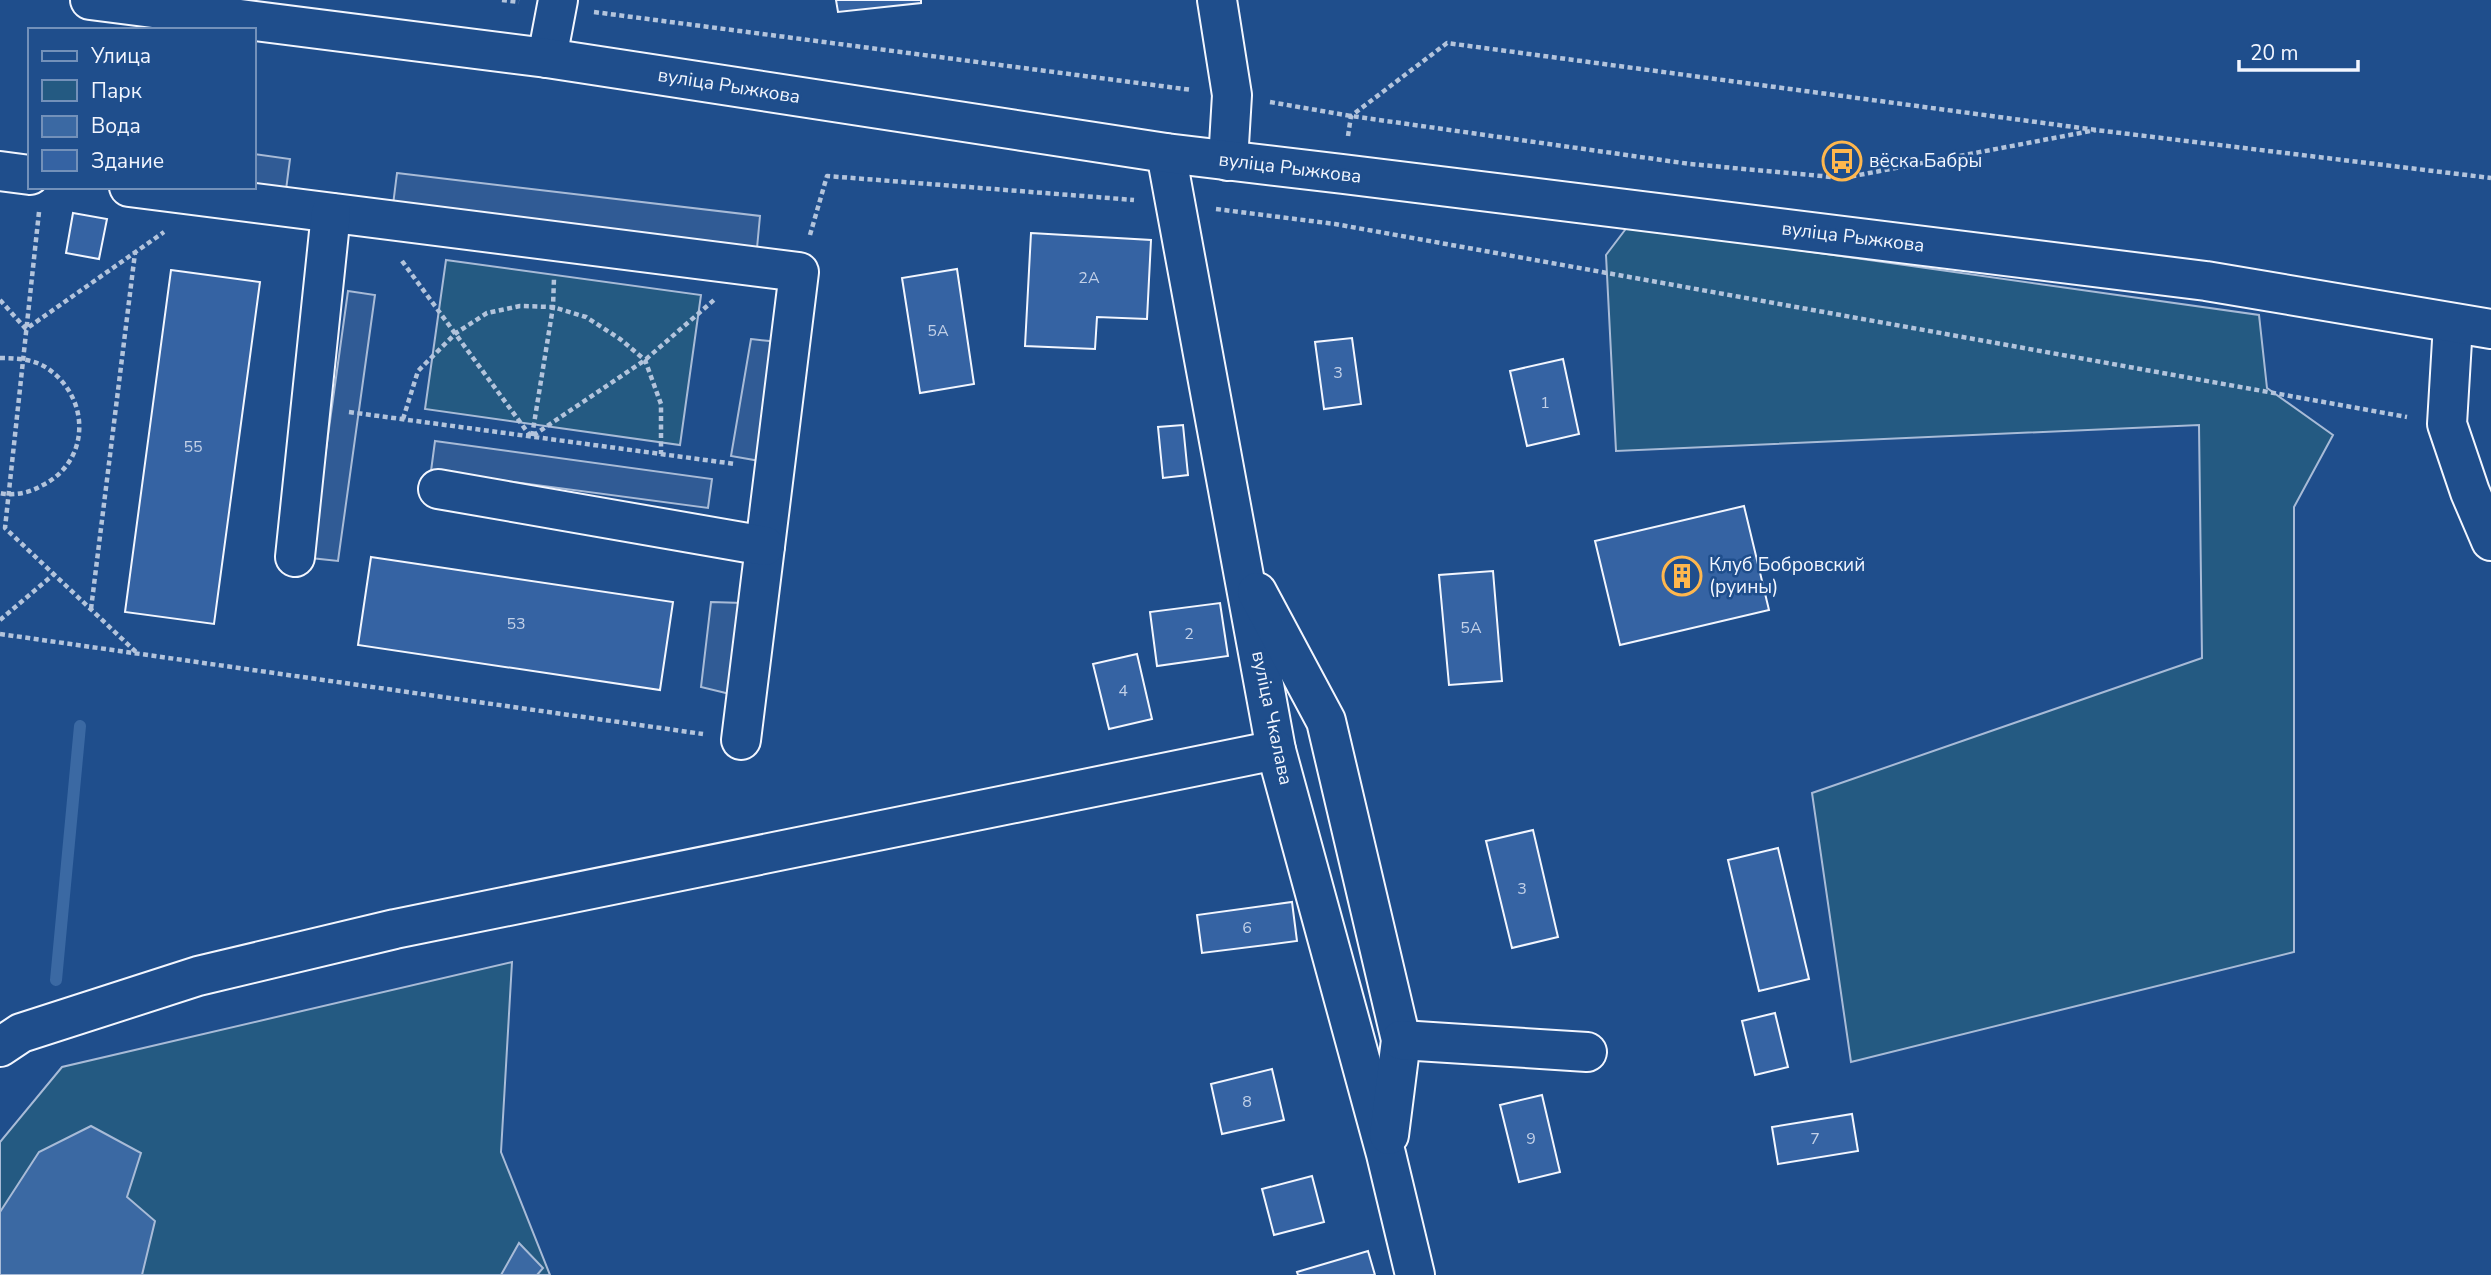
<svg xmlns="http://www.w3.org/2000/svg" width="2491" height="1275" font-family="'Nunito Sans',sans-serif">
<rect width="100%" height="100%" fill="#1f4e8c"/>
<g fill="#245a82" stroke="#a8bbd7" stroke-width="2">
<path d="M1628 226 2259 315 2267 388 2333 435 2294 507V952L1851 1062 1812 793 2202 658 2199 425 1616 451 1606 255Z"/>
<path d="M446 260 701 295 680 445 425 409Z"/>
<path d="M512 962 501 1152 550 1275H0V1142L62 1067Z"/>
</g>
<g fill="#305b95" stroke="#a8bbd7" stroke-width="2">
<path d="M254 154 290 159 286 190 254 186Z"/>
<path d="M397 173 760 216 757 248 393 205Z"/>
<path d="M348 291 375 295 338 561 311 558Z"/>
<path d="M751 339 779 342 760 461 731 456Z"/>
<path d="M435 441 712 479 708 508 431 471Z"/>
<path d="M711 602 743 603 734 695 701 687Z"/>
</g>
<g fill="#3b69a3" stroke="#a8bbd7" stroke-width="2">
<path d="M91 1126 141 1153 127 1197 155 1221 142 1275H0V1212L39 1152Z"/>
<path d="M519 1243 543 1268 537 1275H501Z"/>
</g>
<g fill="none" stroke-linecap="round" stroke-linejoin="round">
<path stroke="#3b69a3" stroke-width="12" d="M56 980 80 726"/>
</g>
<g fill="#3563a3" stroke="#f2f6ff" stroke-width="2">
<path d="M836 0H921V3L838 12Z"/>
<path d="M73 213 107 219 99 259 66 253Z"/>
<path d="M1031 233 1151 240 1147 319 1097 317 1095 349 1025 346Z"/>
<path d="M957 269 974 384 920 393 902 278Z"/>
<path d="M171 270 260 282 214 624 125 612Z"/>
<path d="M1352 338 1361 404 1324 409 1315 342Z"/>
<path d="M1563 359 1579 434 1527 446 1510 371Z"/>
<path d="M1183 425 1188 475 1163 478 1158 427Z"/>
<path d="M1744 506 1769 610 1620 645 1595 541Z"/>
<path d="M371 557 673 602 660 690 358 645Z"/>
<path d="M1493 571 1502 681 1449 685 1439 575Z"/>
<path d="M1220 603 1228 656 1157 666 1150 612Z"/>
<path d="M1137 654 1152 719 1109 729 1093 664Z"/>
<path d="M1533 830 1558 937 1512 948 1486 841Z"/>
<path d="M1778 848 1809 979 1759 991 1728 860Z"/>
<path d="M1292 902 1297 941 1202 953 1197 915Z"/>
<path d="M1775 1013 1788 1067 1755 1075 1742 1021Z"/>
<path d="M1272 1069 1284 1120 1222 1134 1211 1084Z"/>
<path d="M1542 1095 1560 1172 1519 1182 1500 1105Z"/>
<path d="M1852 1114 1858 1151 1778 1164 1772 1127Z"/>
<path d="M1312 1176 1324 1222 1274 1235 1262 1189Z"/>
<path d="M1368 1251 1375 1275H1298L1297 1272Z"/>
</g>
<g fill="none" stroke-linecap="round" stroke-linejoin="round">
<defs>
<g id="minor">
<path d="M1217 0 1232 95 1228 161"/>
<path d="M547 58 558 0"/>
<path d="M1166 153 1276 750 1386 1154 1415 1275"/>
<path d="M0 171 30 175"/>
<path d="M129 187 799 272 741 740"/>
<path d="M2453 324 2447 424 2470 492 2491 541"/>
<path d="M438 489 765 546"/>
<path d="M295 557 331 213"/>
<path d="M1257 592 1326 721 1401 1040 1389 1135"/>
<path d="M1401 1040 1587 1052"/>
<path d="M0 1047 21 1033 198 976 395 929 1276 750"/>
</g>
<path id="major" d="M90 0 547 58 1166 153 1343 174 2206 281 2491 329"/>
</defs>
<use href="#minor" stroke="#f2f6ff" stroke-width="42"/>
<use href="#major" stroke="#f2f6ff" stroke-width="42"/>
<g stroke="#b3c4dc" stroke-width="4.5" stroke-dasharray="5 3.5" stroke-linecap="butt">
<path d="M502 0 519 2"/>
<path d="M594 12 1192 90"/>
<path d="M1270 102 1351 116 1690 164 1843 178 2096 130"/>
<path d="M1348 136 1351 116 1447 43 2096 130 2491 178"/>
<path d="M1216 209 1335 224 2407 417"/>
<path d="M39 212 5 528 137 653"/>
<path d="M810 235 827 176 1134 200"/>
<path d="M402 261 531 437 645 360 714 300"/>
<path d="M0 300 26 329 164 232"/>
<path d="M0 358C16 358 33 359 47 368 91 398 91 462 41 486 29 493 14 496 0 493"/>
<path d="M349 412 735 464"/>
<path d="M403 419 418 371 456 333 487 313 520 306 553 307 586 317 620 339 645 360 661 404V454"/>
<path d="M532 436 553 307 554 278"/>
<path d="M91 609 135 253"/>
<path d="M0 620 54 574"/>
<path d="M0 634 703 734"/>
</g>
<use href="#minor" stroke="#1f4e8c" stroke-width="38"/>
<use href="#major" stroke="#1f4e8c" stroke-width="38"/>
</g>
<defs>
<symbol id="bus-ring" viewBox="-11 -11 22 22"><circle r="9.5" fill="#1f4e8c" stroke="#ffb74d" stroke-width="1.5"/><path d="M-5-6H5V4H4V6H2V4H-2V6H-4V4H-5ZM-3.5-4V0h7V-4ZM-3.5 1.2v1.5H-2V1.2ZM2 1.2v1.5H3.5V1.2Z" fill="#ffb74d"/></symbol>
<symbol id="building-ring" viewBox="-11 -11 22 22"><circle r="9.5" fill="#1f4e8c" stroke="#ffb74d" stroke-width="1.5"/><path d="M-4-6H4V6H1V3H-1V6H-4ZM-2.5-4.3h1.7v1.8h-1.7ZM.8-4.3h1.7v1.8H.8ZM-2.5-1h1.7V.8h-1.7ZM.8-1h1.7V.8H.8Z" fill="#ffb74d"/></symbol>
</defs>
<g fill-rule="evenodd">
<use href="#bus-ring" x="1820" y="139" width="44" height="44"/>
<use href="#building-ring" x="1660" y="554" width="44" height="44"/>
</g>
<g text-anchor="middle" dominant-baseline="central" stroke-width="5" stroke-linejoin="round" paint-order="stroke">
<g font-size="16" fill="#c3d1e8">
<text x="1089" y="278">2А</text>
<text x="938" y="331">5А</text>
<text x="1338" y="373">3</text>
<text x="1545" y="403">1</text>
<text x="193" y="447">55</text>
<text x="516" y="624">53</text>
<text x="1471" y="628">5А</text>
<text x="1189" y="634">2</text>
<text x="1123" y="691">4</text>
<text x="1522" y="889">3</text>
<text x="1247" y="928">6</text>
<text x="1247" y="1102">8</text>
<text x="1531" y="1139">9</text>
<text x="1815" y="1139">7</text>
</g>
<g font-size="19" fill="#f2f6ff" stroke="#1f4e8c">
<text transform="translate(729 86) rotate(9)">вуліца Рыжкова</text>
<text transform="translate(1290 168) rotate(7)">вуліца Рыжкова</text>
<text transform="translate(1853 237) rotate(7)">вуліца Рыжкова</text>
<text transform="translate(1272 718) rotate(78)">вуліца Чкалава</text>
</g>
<g font-size="19" fill="#f2f6ff" stroke="#1f4e8c" text-anchor="start">
<text x="1869" y="161">вёска Бабры</text>
<text x="1709" y="565">Клуб Бобровский<tspan x="1709" dy="22">(руины)</tspan></text>
</g>
</g>
<rect x="28" y="28" width="228" height="161" fill="#1f4e8c" stroke="#7391ba" stroke-width="2"/>
<rect x="42" y="51" width="35" height="10" fill="#1f4e8c" stroke="#7391ba" stroke-width="2"/>
<text x="91" y="63" font-size="21" fill="#f2f6ff">Улица</text>
<rect x="42" y="80" width="35" height="21" fill="#245a82" stroke="#7391ba" stroke-width="2"/>
<text x="91" y="98" font-size="21" fill="#f2f6ff">Парк</text>
<rect x="42" y="116" width="35" height="21" fill="#3b69a3" stroke="#7391ba" stroke-width="2"/>
<text x="91" y="133" font-size="21" fill="#f2f6ff">Вода</text>
<rect x="42" y="150" width="35" height="21" fill="#3563a3" stroke="#7391ba" stroke-width="2"/>
<text x="91" y="168" font-size="21" fill="#f2f6ff">Здание</text>
<path d="M2239 60v10h119v-10" fill="none" stroke="#f2f6ff" stroke-width="3.5"/>
<text x="2250" y="60" font-size="21" fill="#f2f6ff" stroke="#1f4e8c" stroke-width="5" paint-order="stroke">20 m</text>
</svg>
